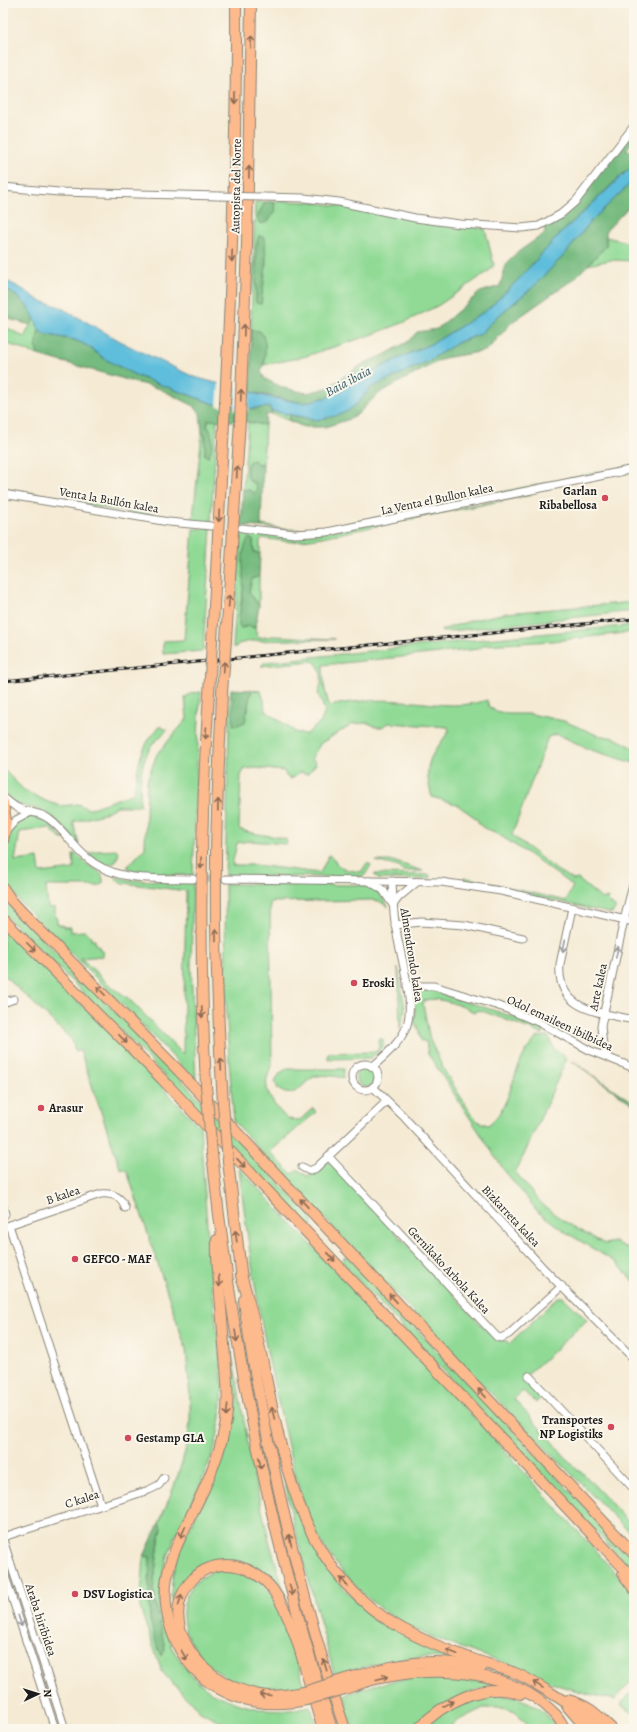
<svg xmlns="http://www.w3.org/2000/svg" width="637" height="1732" font-family="Alegreya,serif">
<rect width="100%" height="100%" fill="#fbf7ec"/>
<filter id="ink" filterUnits="userSpaceOnUse"><feTurbulence type="fractalNoise" baseFrequency=".025" numOctaves="2"/><feDisplacementMap in="SourceGraphic" scale="8" xChannelSelector="R" yChannelSelector="G"/><feConvolveMatrix kernelMatrix="1 2 1 2 8 2 1 2 1" color-interpolation-filters="sRGB"/></filter>
<filter id="wash" filterUnits="userSpaceOnUse"><feTurbulence type="fractalNoise" baseFrequency=".012" numOctaves="4" result="noise"/><feDisplacementMap in="SourceGraphic" scale="16" xChannelSelector="R" yChannelSelector="G"/><feGaussianBlur stdDeviation="0.9" result="paint"/><feColorMatrix in="noise" values="0 0 0 0 0 0 0 0 0 0 0 0 0 0 0 0 0 1.4 0 .05"/><feComposite in="paint" operator="in"/></filter>
<g filter="url(#wash)">
<rect width="100%" height="100%" fill="#f5ebd5"/>
<g fill="#90da95" stroke="#567b58" fill-rule="evenodd">
<path d="M274 201 313 202 485 229 494 265 489 271 439 305 405 322 371 335 303 357 264 365 265 361 251 330 255 202H265L257 218 275 212ZM259 236 265 238 266 266 261 304 256 302C256 281 253 257 259 236Z"/>
<path d="M606 237 627 242 634 245V261L610 260 588 265 606 246Z"/>
<path d="M35 317 39 330 36 345 38 355 3 342V327H6L24 337Z"/>
<path d="M271 411 290 415V421L272 414Z"/>
<path d="M208 420H217L211 524 159 518 3 490V488L188 520 193 518 202 433 205 435V455Z"/>
<path d="M248 422 265 425 263 464H258L249 481 256 484 257 490 254 493 249 490H243Z"/>
<path d="M634 465V467L329 529C305 531 284 530 261 527L262 525 283 529 312 530 336 526Z"/>
<path d="M529 494 531 495 322 537 291 542 262 538 260 541V554L254 552 253 540 241 601 239 626 241 628 249 626 255 628 257 636 259 638 274 636 335 639 251 641 238 644 236 647H233L241 531 292 537 406 518Z"/>
<path d="M211 528 203 651 163 654V641L184 640 193 529Z"/>
<path d="M259 576V606L249 592 252 579Z"/>
<path d="M634 602V611L442 632 441 630 473 620 506 613Z"/>
<path d="M634 625V632L553 641 484 645 479 649 323 665 324 685 329 706C352 701 375 699 399 701 428 702 457 710 487 700L489 707 496 711 508 714H531L564 721 597 735 615 738 634 748V763L591 750 557 734 548 737 512 835 555 869 573 880 578 879 602 899 609 897 608 901 616 908 612 913H608L463 880 464 877 566 901 573 886 530 855 493 831C486 830 478 826 477 819L456 804 432 797C422 763 430 758 449 731L448 727 389 723 382 727H377L368 723 353 724 321 743 311 759 315 761 316 764 307 774 300 772 295 777 290 779 286 776 284 771 255 768 245 769 241 775 239 829C254 835 271 835 286 839L287 844 249 841 237 843 232 865H255L320 873 329 855 335 860 337 865 348 870 361 872 367 863 371 865 365 875 360 877 225 876 230 697H233L234 725 248 711 249 699 252 690 261 691 264 700 265 710 297 733 306 734 321 722 325 711 318 693C323 683 323 667 313 661L261 666 265 662 464 641Z"/>
<path d="M201 692 199 715 193 875C179 875 135 877 127 867L145 848 147 780 157 754 187 719 185 697 192 693Z"/>
<path d="M160 726 167 730C162 736 154 741 150 748 139 765 140 787 140 806H117L103 814 73 822 79 844C68 833 58 820 45 812 38 808 29 808 22 806 3 803 3 784 3 769L24 790 48 802 61 806 78 804 89 809 134 793C139 762 138 750 160 726Z"/>
<path d="M34 817C48 820 55 829 63 839H61L49 828 20 832 15 861 38 858 40 873 74 869 73 855 76 854C80 857 83 861 86 864 94 869 104 871 103 883L99 886H46L48 908H55V917H57V923L59 925H63V927H70V932L85 931 91 936V940H95V944L99 946 100 950H102L103 956 81 958 107 983 129 999 183 1054 186 891 123 883 116 880 117 877 131 880 193 882 191 966 196 1081 131 1013 21 903C15 895 7 887 4 877 1 864 8 829 19 821 24 817 29 817 34 817Z"/>
<path d="M117 850 119 853 116 862 106 866 88 854 96 851Z"/>
<path d="M375 861H393L423 871H402L399 867Z"/>
<path d="M374 874 430 875V879H378Z"/>
<path d="M225 884 361 885C374 888 382 894 388 907L379 901 371 900 270 902 272 1066C271 1070 268 1074 267 1078 264 1095 277 1108 287 1119L300 1120 313 1108 316 1112 270 1152 292 1174 297 1169 307 1176 312 1174 329 1161 490 1334 499 1341 506 1340 509 1344 558 1297H563L587 1320 524 1378 541 1397 536 1403 523 1391 514 1399 578 1471 580 1470 634 1528V1537L456 1358 234 1122 229 1062 226 1000Z"/>
<path d="M3 897 10 907 152 1049 311 1217 312 1226 308 1227 117 1026 3 913Z"/>
<path d="M3 927 118 1041 200 1127 210 1266 223 1386 221 1417 215 1447 202 1481 175 1537 165 1565 161 1583 160 1605 165 1629 175 1653 190 1674 212 1693 239 1704 259 1709 290 1710 310 1706 319 1729H261L234 1726 221 1722 200 1711 162 1672 140 1608 144 1556 150 1557 149 1595 150 1622 165 1649 153 1589 159 1541 162 1529 159 1523C172 1492 187 1457 190 1423 191 1398 188 1373 186 1349L127 1171 120 1168 80 1050 75 1051 72 1040 3 974Z"/>
<path d="M398 968 405 1010 400 1029Z"/>
<path d="M416 990H432L457 1000 459 999 514 1017 546 1031 542 1034 512 1022 479 1010 474 1012C460 1005 440 997 425 1000L423 1004 430 1040 444 1070 472 1115 479 1122 488 1125C510 1109 511 1077 524 1055 527 1048 533 1043 537 1037L548 1036 555 1050 567 1058 524 1155 515 1171C522 1180 530 1191 538 1200 557 1219 582 1232 605 1244L614 1242 634 1251V1282L617 1263 567 1233 538 1212 504 1170 428 1054 426 1041H421L418 1028 414 1022 415 1009 413 991Z"/>
<path d="M379 1039H383V1047L371 1058 328 1059V1053L374 1052 379 1048Z"/>
<path d="M572 1061 634 1103V1105Z"/>
<circle cx="366" cy="1077" r="10"/>
<path d="M286 1069H344L343 1078C334 1076 323 1074 314 1077 301 1083 295 1102 278 1089L275 1082 280 1073Z"/>
<path d="M239 1168 483 1427 614 1571 634 1595V1678L615 1700C593 1695 572 1690 551 1683 536 1678 523 1669 508 1664 461 1647 408 1634 370 1600 346 1578 323 1551 311 1522 295 1483 287 1442 278 1402 260 1325 248 1247 239 1168Z"/>
<path d="M345 1257H348L634 1559V1572L343 1264V1259Z"/>
<path d="M228 1332 254 1476 269 1540 287 1602C277 1588 267 1573 251 1565 226 1554 187 1564 178 1592 174 1606 175 1617 177 1631 160 1572 184 1541 209 1489 214 1477 220 1465 224 1452 233 1414 228 1371 228 1332Z"/>
<path d="M276 1438 322 1559 345 1590 379 1618 468 1662C454 1660 440 1657 425 1657 394 1657 364 1667 335 1677L293 1522Z"/>
<path d="M222 1569C235 1569 248 1573 259 1581 283 1597 297 1658 304 1686 285 1690 264 1692 244 1685 209 1674 170 1634 187 1595 194 1580 207 1572 222 1569Z"/>
<path d="M444 1675 475 1678 494 1684V1686L469 1692 415 1729H353L345 1704 347 1703 344 1695 374 1685 398 1680Z"/>
<path d="M634 1689V1715L621 1705Z"/>
<path d="M492 1695C521 1695 541 1705 558 1729H533L515 1712 503 1708H483L461 1719 446 1729H424L442 1712 474 1698Z"/>
</g>
<g fill="#74ba7e" stroke="#486b4d">
<path d="M634 129V140L626 150 634 151V168L626 171 558 236 516 282 487 310 435 342 391 362 328 397 303 403 251 392V330L260 331C269 341 265 361 261 372L265 379 284 388 307 393 327 388 364 363 384 355 409 341 417 332 437 329 480 292 500 286 506 264 518 252 545 233 544 226 565 213Z"/>
<path d="M634 180V201L606 231V246L575 278 511 323 490 347 485 351 444 358 378 394 358 414 347 420 325 427H304L290 421V415L318 420 348 411 359 402 369 388 426 362 459 342 481 334 493 320 532 288 565 254 591 221Z"/>
<path d="M274 201 275 211 268 222 260 224 257 218 265 202Z"/>
<path d="M259 236 265 238 266 266 261 304 256 303V247Z"/>
<path d="M3 288C17 295 26 304 35 317L31 325 12 320 3 313Z"/>
<path d="M39 330 44 334 75 340 86 345 105 359 137 376 214 404 254 409 263 407H270L272 414 266 415 265 425 248 422 208 420 207 426C214 433 214 448 208 457L205 455V435L202 433 200 413 192 405 160 389 38 355 36 345Z"/>
<path d="M254 460 258 464H263L261 527 241 526 243 490H249L254 493 257 490 256 484C245 479 246 473 248 462Z"/>
<path d="M249 538 253 540 254 552 260 554 259 576 252 579 249 591 259 606 255 628 249 626 241 628 239 626C238 614 243 602 243 589 245 570 238 555 249 538Z"/>
<path d="M231 689 252 690C248 700 248 711 245 722L238 725H233V697H230Z"/>
<path d="M159 1523 162 1529 159 1541 153 1589 165 1649 162 1656C145 1625 149 1591 150 1557L144 1556Z"/>
</g>
<path fill="#5ebedc" stroke="#3d6d7c" d="M634 168V180L591 221 565 254 532 288 493 320 481 334 459 342 426 362 370 388 359 402 348 411 339 415 318 420 271 411 270 407 244 409 214 404 137 376 105 359 86 345 75 340 44 334 39 330C32 309 23 298 3 288V279L24 290 40 301 58 306 129 346 194 377 268 397 303 403 328 397 391 362 435 342 487 310 516 282 558 236 627 171Z"/>
<g fill="#f5ebd5">
<path d="M219 381 232 385 231 409 217 406Z"/>
<path d="M236 386 249 390 248 411 234 410Z"/>
</g>
</g>
<g filter="url(#ink)">
<g fill="none" stroke-linecap="round" stroke-linejoin="round">
<path stroke="#cac2b0" stroke-width="7" stroke-dasharray="7 3.5" stroke-linecap="butt" d="M193 879H226"/>
<defs>
<g id="minor">
<path d="M3 187 59 192 219 196"/>
<path d="M263 197 304 198 339 202 415 218 460 224 521 228 539 226 561 214 576 201 634 126"/>
<path d="M3 494 169 522 211 526"/>
<path d="M242 528 295 534 327 532 634 469"/>
<path d="M3 797C8 801 12 805 18 808 28 813 40 812 49 819 63 829 72 845 85 856 114 883 156 878 193 879"/>
<path d="M5 832 16 820 31 812"/>
<path d="M226 879 441 882 501 891 634 922"/>
<path d="M369 881 383 890 393 905 399 897 417 882"/>
<path d="M572 908 560 964C556 1011 599 1012 634 1020"/>
<path d="M395 925 421 922 464 925 523 938"/>
<path d="M407 986H434L505 1008 538 1022 591 1051 634 1068"/>
<path d="M3 1003 14 999"/>
<path d="M609 1058 603 1046 601 1026 624 920 634 881"/>
<circle cx="365" cy="1077" r="13"/>
<path d="M372 1067C385 1056 402 1041 407 1025 415 1001 401 959 397 934 393 916 393 899 392 881"/>
<path d="M373 1087 402 1115 545 1270 634 1359"/>
<path d="M328 1156 497 1337 501 1338 509 1334 562 1286"/>
<path d="M302 1167 310 1171 316 1168 387 1101"/>
<path d="M3 1207 5 1214"/>
<path d="M9 1225 101 1505"/>
<path d="M3 1227 101 1194C113 1193 121 1196 125 1208"/>
<path d="M529 1376 634 1489"/>
<path d="M3 1537 149 1490 159 1485 164 1478"/>
<path d="M3 1540 65 1729"/>
<path d="M3 1570 55 1729"/>
</g>
<g id="highway">
<path d="M226 640 240 421 247 245 251 3"/>
<path d="M212 642C224 429 237 216 236 3"/>
<path d="M222 693C220 750 216 807 216 865 215 945 218 1024 223 1103"/>
<path d="M3 802 6 822 3 841"/>
<path d="M3 888 11 900 21 911 179 1071 634 1554"/>
<path d="M3 919 162 1079 634 1579"/>
<path d="M206 1085C199 955 200 825 209 694"/>
<path d="M211 1144C231 1343 270 1538 332 1729"/>
<path d="M228 1161 242 1280"/>
<path d="M217 1240C216 1254 218 1268 219 1282 221 1307 223 1332 225 1357 227 1378 229 1400 226 1421 222 1444 214 1467 204 1489 193 1513 179 1536 171 1561 157 1604 171 1652 206 1680 236 1703 271 1707 306 1700"/>
<path d="M241 1275C281 1396 272 1557 401 1628 422 1640 444 1649 467 1657 483 1663 499 1667 515 1673 528 1678 539 1686 551 1693 569 1704 586 1715 602 1729"/>
<path d="M244 1300C249 1347 259 1394 268 1440 288 1538 313 1635 345 1729"/>
<path d="M623 1574 634 1589"/>
<path d="M342 1680C374 1671 405 1661 439 1662 454 1662 468 1665 482 1667"/>
<path d="M345 1689C358 1684 372 1679 386 1677 443 1666 512 1670 555 1714 559 1718 562 1724 565 1729"/>
<path d="M304 1692C292 1694 280 1696 268 1696 248 1694 227 1686 212 1674 183 1652 164 1610 192 1580 201 1570 213 1565 227 1565 244 1565 263 1576 273 1590 299 1627 308 1686 323 1729"/>
<path d="M568 1700C589 1705 597 1715 612 1729"/>
<path d="M567 1706 587 1729"/>
<path d="M418 1729C441 1704 485 1680 520 1694"/>
</g>
</defs>
<use href="#minor" stroke="#888478" stroke-width="9"/>
<use href="#highway" stroke="#888478" stroke-width="12"/>
<use href="#minor" stroke="#fff" stroke-width="7"/>
<use href="#highway" stroke="#fcba8d" stroke-width="10"/>
<defs>
<path id="rail" d="M3 681 634 619"/>
</defs>
<use href="#rail" stroke="#1c1c1c" stroke-width="3"/>
<use href="#rail" stroke="#fbf7ec" stroke-width="1.5" stroke-dasharray="4.5" stroke-linecap="butt"/>
<defs>
<path id="minor-bridge" d="M219 196 263 197"/>
<g id="highway-bridge">
<path d="M222 693 226 640"/>
<path d="M209 694 212 642"/>
<path d="M206 1085 211 1144"/>
<path d="M223 1103 228 1161"/>
<path d="M304 1692 342 1680"/>
<path d="M306 1700 345 1689"/>
</g>
</defs>
<use href="#minor-bridge" stroke="#888478" stroke-width="9" stroke-linecap="butt"/>
<use href="#highway-bridge" stroke="#888478" stroke-width="12" stroke-linecap="butt"/>
<use href="#minor-bridge" stroke="#fff" stroke-width="7"/>
<use href="#highway-bridge" stroke="#fcba8d" stroke-width="10"/>
</g>
<defs><path id="oneway-shaft" d="M-6 0H5M1.5-3L5.5 0L1.5 3" fill="none" stroke-width="1.6" stroke-linecap="round" stroke-linejoin="round"/></defs>
<g stroke="#8c6b54">
<use href="#oneway-shaft" transform="translate(251 42) rotate(-89)"/>
<use href="#oneway-shaft" transform="translate(235 98) rotate(91)"/>
<use href="#oneway-shaft" transform="translate(249 172) rotate(-89)"/>
<use href="#oneway-shaft" transform="translate(232 256) rotate(92)"/>
<use href="#oneway-shaft" transform="translate(244 330) rotate(-88)"/>
<use href="#oneway-shaft" transform="translate(241 395) rotate(-87)"/>
<use href="#oneway-shaft" transform="translate(237 472) rotate(-87)"/>
<use href="#oneway-shaft" transform="translate(219 516) rotate(93)"/>
<use href="#oneway-shaft" transform="translate(229 601) rotate(-86)"/>
<use href="#oneway-shaft" transform="translate(224 667) rotate(-86)"/>
<use href="#oneway-shaft" transform="translate(206 733) rotate(94)"/>
<use href="#oneway-shaft" transform="translate(218 805) rotate(-88)"/>
<use href="#oneway-shaft" transform="translate(201 863) rotate(91)"/>
<use href="#oneway-shaft" transform="translate(216 935) rotate(-91)"/>
<use href="#oneway-shaft" transform="translate(31 947) rotate(45)"/>
<use href="#oneway-shaft" transform="translate(101 991) rotate(-135)"/>
<use href="#oneway-shaft" transform="translate(202 1012) rotate(88)"/>
<use href="#oneway-shaft" transform="translate(123 1039) rotate(46)"/>
<use href="#oneway-shaft" transform="translate(221 1064) rotate(-93)"/>
<use href="#oneway-shaft" transform="translate(241 1163) rotate(47)"/>
<use href="#oneway-shaft" transform="translate(304 1203) rotate(-133)"/>
<use href="#oneway-shaft" transform="translate(236 1236) rotate(-98)"/>
<use href="#oneway-shaft" transform="translate(331 1257) rotate(47)"/>
<use href="#oneway-shaft" transform="translate(219 1281) rotate(85)"/>
<use href="#oneway-shaft" transform="translate(393 1298) rotate(-133)"/>
<use href="#oneway-shaft" transform="translate(236 1336) rotate(81)"/>
<use href="#oneway-shaft" transform="translate(482 1393) rotate(-133)"/>
<use href="#oneway-shaft" transform="translate(227 1410) rotate(96)"/>
<use href="#oneway-shaft" transform="translate(273 1413) rotate(-103)"/>
<use href="#oneway-shaft" transform="translate(260 1463) rotate(78)"/>
<use href="#oneway-shaft" transform="translate(183 1532) rotate(114)"/>
<use href="#oneway-shaft" transform="translate(290 1540) rotate(-104)"/>
<use href="#oneway-shaft" transform="translate(344 1582) rotate(-132)"/>
<use href="#oneway-shaft" transform="translate(291 1590) rotate(75)"/>
<use href="#oneway-shaft" transform="translate(180 1600) rotate(-74)"/>
<use href="#oneway-shaft" transform="translate(452 1652) rotate(-159)"/>
<use href="#oneway-shaft" transform="translate(184 1655) rotate(60)"/>
<use href="#oneway-shaft" transform="translate(325 1665) rotate(-107)"/>
<use href="#oneway-shaft" transform="translate(382 1678) rotate(-14)"/>
<use href="#oneway-shaft" transform="translate(538 1685) rotate(-148)"/>
<use href="#oneway-shaft" transform="translate(265 1695) rotate(-175)"/>
<use href="#oneway-shaft" transform="translate(448 1704) rotate(-29)"/>
</g>
<g stroke="#999">
<use href="#oneway-shaft" transform="translate(564 946) rotate(102)"/>
<use href="#oneway-shaft" transform="translate(617 952) rotate(-78)"/>
<use href="#oneway-shaft" transform="translate(20 1621) rotate(72)"/>
</g>
</g>
<g fill="#d1495b" stroke="#fbf7ec" stroke-width="1.5">
<circle cx="605" cy="498" r="4"/>
<circle cx="354" cy="983" r="4"/>
<circle cx="41" cy="1108" r="4"/>
<circle cx="75" cy="1259" r="4"/>
<circle cx="611" cy="1427" r="4"/>
<circle cx="128" cy="1438" r="4"/>
<circle cx="75" cy="1594" r="4"/>
</g>
<g text-anchor="middle" dominant-baseline="central" stroke-width="4" stroke-linejoin="round" paint-order="stroke">
<g font-size="12" fill="#1c1c1c" stroke="#fbf7ec">
<text transform="translate(236 186) rotate(-89)">Autopista del Norte</text>
<text transform="translate(437 499) rotate(-12)">La Venta el Bullon kalea</text>
<text transform="translate(109 500) rotate(10)">Venta la Bullón kalea</text>
<text transform="translate(412 955) rotate(81)">Almendrondo kalea</text>
<text transform="translate(598 987) rotate(-78)">Arte kalea</text>
<text transform="translate(560 1023) rotate(25)">Odol emaileen ibilbidea</text>
<text transform="translate(63 1195) rotate(-19)">B kalea</text>
<text transform="translate(511 1216) rotate(47)">Bizkarreta kalea</text>
<text transform="translate(449 1270) rotate(47)">Gernikako Arbola Kalea</text>
<text transform="translate(82 1499) rotate(-18)">C kalea</text>
<text transform="translate(41 1620) rotate(72)">Araba hiribidea</text>
</g>
<g font-size="12" font-weight="bold" fill="#1c1c1c" stroke="#fbf7ec" text-anchor="start">
<text x="597" y="491" text-anchor="end">Garlan<tspan x="597" dy="14">Ribabellosa</tspan></text>
<text x="362" y="983">Eroski</text>
<text x="49" y="1108">Arasur</text>
<text x="83" y="1259">GEFCO - MAF</text>
<text x="603" y="1420" text-anchor="end">Transportes<tspan x="603" dy="14">NP Logistiks</tspan></text>
<text x="136" y="1438">Gestamp GLA</text>
<text x="83" y="1594">DSV Logistica</text>
</g>
<g font-size="13" font-style="italic" fill="#365d69" stroke="#fbf7ec">
<text transform="translate(348 381) rotate(-28)">Baia ibaia</text>
</g>
</g>
<rect width="637" height="1732" fill="none" stroke="#fbf7ec" stroke-width="16"/>
<g transform="translate(38 1694) rotate(86)" stroke="#fbf7ec" stroke-width="3" paint-order="stroke">
<path d="M0-3L7 15L0 10L-7 15Z" fill="#1c1c1c"/>
<text y="-6" font-size="11" font-weight="bold" text-anchor="middle" fill="#1c1c1c">N</text>
</g>
</svg>
